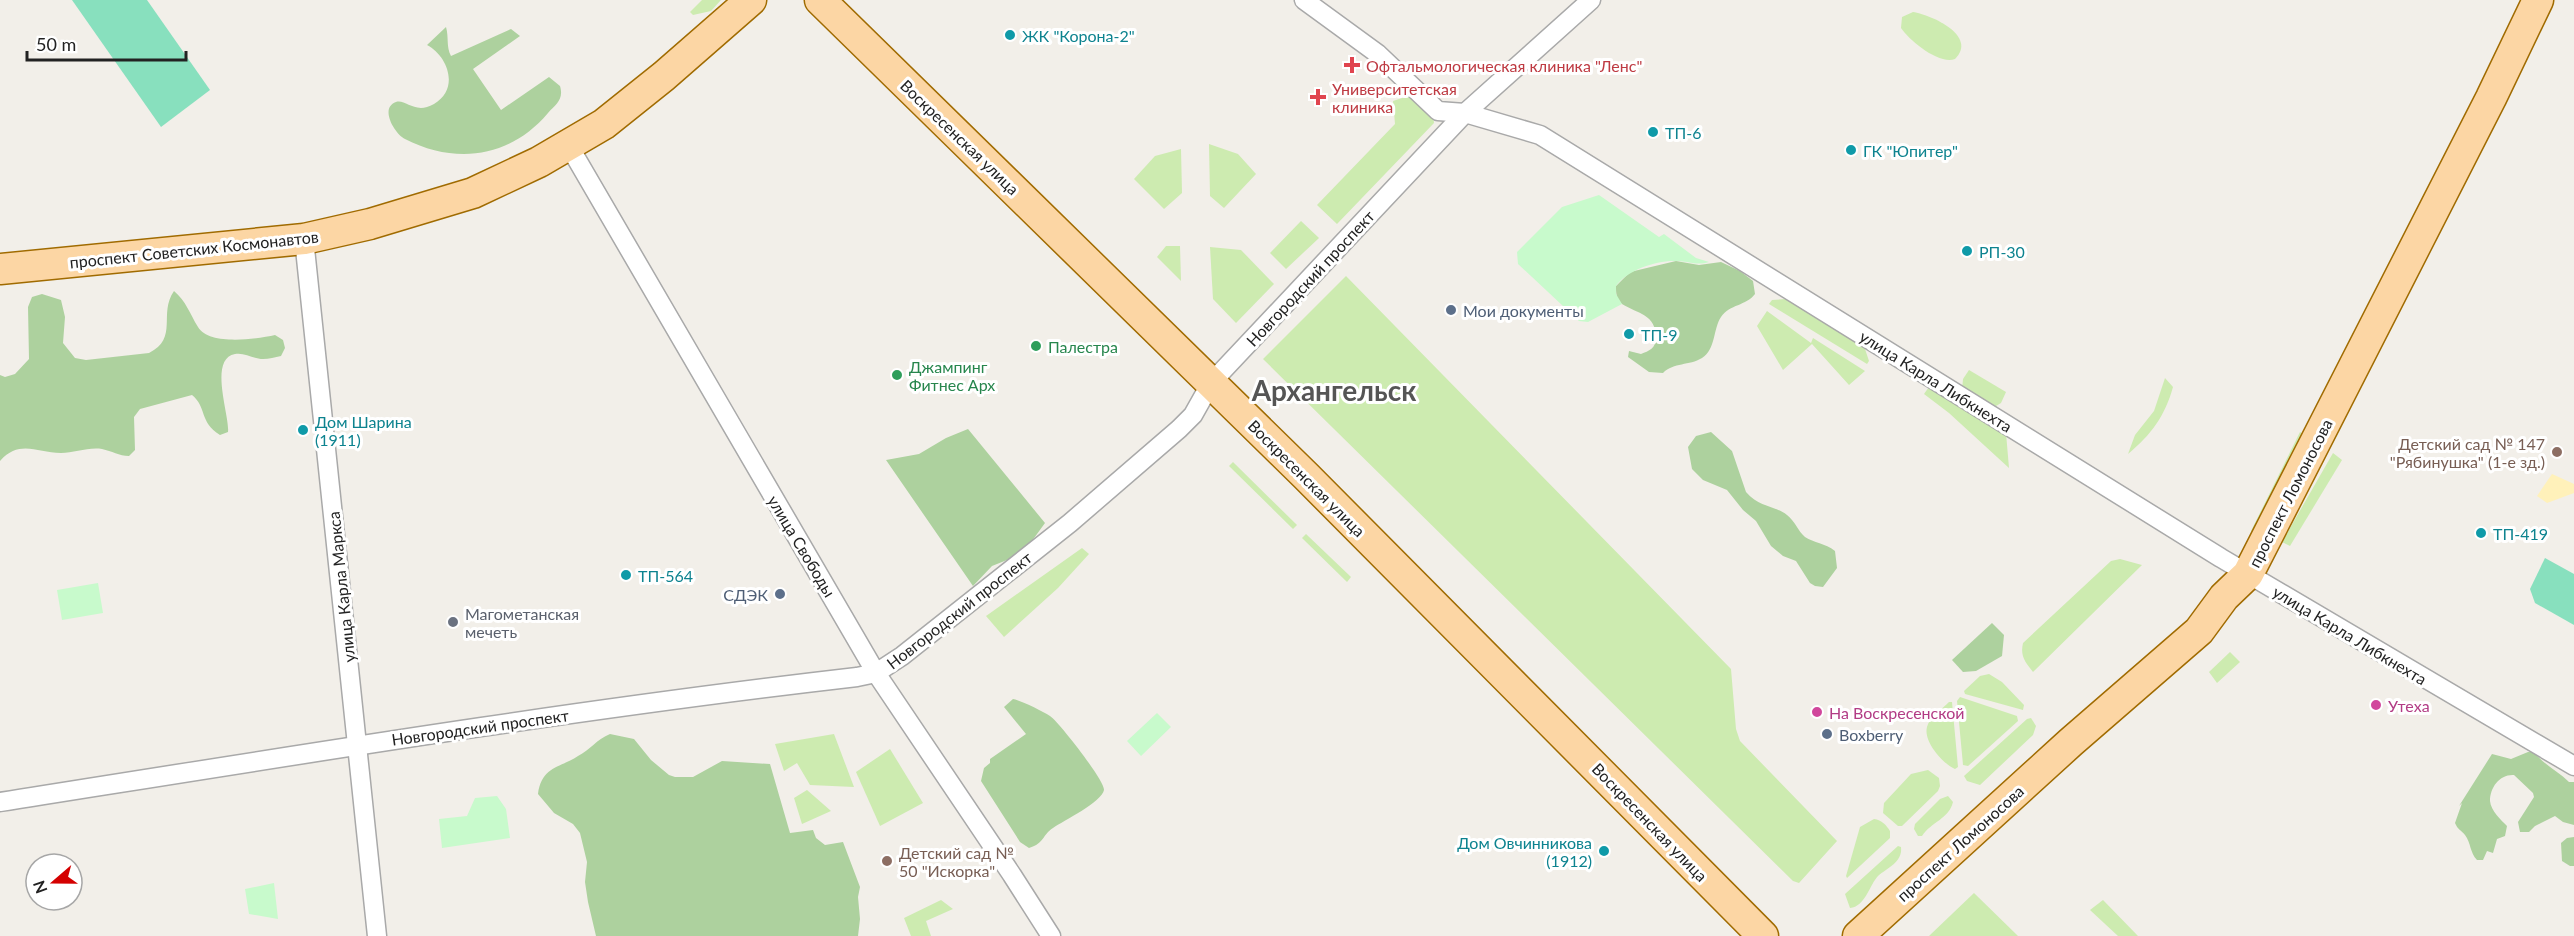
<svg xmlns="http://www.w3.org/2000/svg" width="2574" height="936" font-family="Lato,sans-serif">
<rect width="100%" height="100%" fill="#f2efe9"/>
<g fill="#cdebb0">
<path d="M702 0H721L711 11 693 15 690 12Z"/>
<path d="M1913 12C1932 15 1978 36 1955 59 1939 65 1910 41 1901 28L1902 17Z"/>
<path d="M1408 96 1433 115 1434 123 1337 224 1317 205 1395 124 1393 101Z"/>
<path d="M1209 144 1238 154 1256 174 1224 208 1210 196Z"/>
<path d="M1181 149 1182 193 1164 209 1134 179 1155 156Z"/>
<path d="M1301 221 1319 238 1286 269 1270 253Z"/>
<path d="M1166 246H1180L1181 281 1157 257Z"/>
<path d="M1210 247 1241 250 1274 284 1236 323 1213 299Z"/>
<path d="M1346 276 1731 669 1736 729 1740 741 1837 841 1799 883 1793 881 1263 359Z"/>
<path d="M1786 299 1864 346 1869 361 1867 364 1769 304 1772 300Z"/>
<path d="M1767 311 1811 343 1813 338 1865 371 1849 385 1812 344 1783 370 1757 326Z"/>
<path d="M1969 370 2006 392 2001 403 1991 409 1962 390 1963 379Z"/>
<path d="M2165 378 2173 387C2165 416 2151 435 2128 454L2135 435 2154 411Z"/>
<path d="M1931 384 2006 433 2009 468 1949 413 1924 394Z"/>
<path d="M2300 432 2308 437 2259 535 2251 531Z"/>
<path d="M2333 453 2342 460 2290 546 2282 542Z"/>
<path d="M1233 462 1297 525 1293 529 1229 466Z"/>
<path d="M1306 534 1351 577 1347 582 1302 538Z"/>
<path d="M1082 548 1089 554 1058 588 1004 637 986 616Z"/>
<path d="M2120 559 2142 565 2033 672C2025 662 2020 656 2023 643L2111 561Z"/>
<path d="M2230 652 2240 662 2217 683 2209 672Z"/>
<path d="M1989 674 2002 682 2024 705 2023 710 1965 694 1964 691 1980 676Z"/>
<path d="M1960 697 2017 716 2018 721 1968 766 1963 765 1957 701Z"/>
<path d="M1949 702H1952L1958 767 1955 769C1943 764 1923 741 1927 727 1929 718 1943 708 1949 702Z"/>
<path d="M2031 718 2036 726 2033 735 1980 785 1967 781 1964 776 2027 719Z"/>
<path d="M834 734 854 787 810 785 797 763 784 771 775 744Z"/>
<path d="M890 749 923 803 880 826 856 772Z"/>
<path d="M1928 770 1939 778 1940 786 1938 791 1902 826H1898L1883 813 1884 803 1911 774Z"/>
<path d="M807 790 831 811 802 824 794 798Z"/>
<path d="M1948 796 1953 802C1949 819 1931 822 1922 836H1918L1914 829 1915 824 1940 799Z"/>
<path d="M1874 819C1882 820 1886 825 1890 831V838L1847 878 1846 876 1860 827Z"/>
<path d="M1898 846 1901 847C1903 862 1887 868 1878 876 1870 884 1865 907 1850 908L1845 894Z"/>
<path d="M1974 893 2018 936H1929Z"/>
<path d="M941 900 953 909 926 921 931 936H911L904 918Z"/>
<path d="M2103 900 2138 936H2118L2090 910Z"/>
</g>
<g fill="#add19e">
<path d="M446 27C449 37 446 47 451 56L511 29 520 36 473 69 501 110 549 77 560 86C564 100 556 104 548 113 510 158 456 165 405 139 395 134 379 108 396 102 406 99 415 115 434 104 460 89 448 56 427 45Z"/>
<path d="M1676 261 1699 265 1721 262 1740 271 1753 281 1755 294C1746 306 1730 304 1721 317 1713 329 1716 349 1702 358 1689 366 1674 362 1663 373L1649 372 1628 357 1629 351 1641 354C1649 351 1656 348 1656 338 1656 314 1638 314 1622 304 1616 300 1616 292 1616 286L1630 272Z"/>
<path d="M174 291C186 301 190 314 198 327 209 346 257 339 275 335L283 340 285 348 281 356C275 357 269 359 263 359 253 359 244 352 235 354 208 359 230 416 228 432L220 435C199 422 207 407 192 395L140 409 134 417 135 450 129 456C119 456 112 451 102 449 88 447 74 453 61 453 37 453 20 439 0 461V375L5 377 15 374 29 359 28 307 32 297 42 294 61 300 65 317 63 343 75 358 86 360 149 353C179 338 158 314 174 291Z"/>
<path d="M968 429 1045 523 1029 545 1012 558 992 566 973 586 886 460 919 454 946 438Z"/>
<path d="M1711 432 1732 451 1746 492C1760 508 1774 505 1787 515 1795 521 1798 531 1805 537 1814 543 1825 543 1835 551L1837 568 1823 587 1815 586 1810 583 1796 561 1783 556 1771 546 1756 521 1743 510 1727 490 1703 480 1692 469 1688 447 1696 436Z"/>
<path d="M1992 623 2004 635 2002 656 1976 671 1963 672 1952 660Z"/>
<path d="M1013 699C1022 701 1042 711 1050 716 1059 722 1105 781 1104 790 1102 802 1063 821 1053 828 1042 835 1045 843 1029 848L1020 842 981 781 984 768 990 763V759L1026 734 1004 707Z"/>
<path d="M610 734 634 739 651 760 669 775 675 777H693L722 761 770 764 790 833 813 830 816 838 825 845 843 842 860 887 858 897 860 919 858 936H596L588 902 585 882 587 862 580 833 573 824 554 813 538 794C542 766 560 768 578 756 590 750 597 739 610 734Z"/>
<path d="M2528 752H2534C2544 765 2558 771 2569 782H2574V825L2563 822 2555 816 2535 826 2529 832H2520L2518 822 2534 797 2533 793 2514 775C2500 774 2490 787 2490 801 2491 811 2501 820 2507 826L2505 836 2497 839 2493 853 2487 851 2483 860H2477C2470 853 2471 843 2465 835 2461 830 2458 830 2455 823L2462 803 2459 806 2492 754 2511 759Z"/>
<path d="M2574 837V866H2570L2562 861 2561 843 2567 838Z"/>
</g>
<path fill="#fff1ba" d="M2552 474 2574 484V493L2547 503 2537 496Z"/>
<g fill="#c8facc">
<path d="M1599 195 1659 237 1664 234 1696 258 1709 262C1696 266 1689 261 1676 261 1657 260 1627 270 1616 286V294L1622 304 1588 322 1579 321 1518 264 1517 252 1562 207Z"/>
<path d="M98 583 103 613 62 620 57 590Z"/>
<path d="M1157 713 1171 727 1141 756 1127 741Z"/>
<path d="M497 796 506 809 510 838 442 848 439 819 467 816 475 798Z"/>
<path d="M274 883 278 919 249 914 245 889Z"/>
</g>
<g fill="#88e0be">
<path d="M72 0H147L210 90 161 127Z"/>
<path d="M2545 558 2574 574V625L2535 603 2530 589Z"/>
</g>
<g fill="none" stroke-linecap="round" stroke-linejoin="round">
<defs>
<g id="street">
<path d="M1304 0 1378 54 1438 111 1465 113 1540 135 2221 558 2574 766"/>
<path d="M569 146 876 673 1012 875 1051 936"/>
<path d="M304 239 377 936"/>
<path d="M0 802C285 757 570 710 857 677L876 673 902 656 1070 523 1179 429 1193 415 1211 383 1465 113 1591 0"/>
</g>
<g id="primary">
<path d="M820 0 1306 476 1763 936"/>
<path d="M0 269 304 239 370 224 473 193 539 162 604 124 664 76 751 0"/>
<path d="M1858 936 2071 742 2199 631 2224 597 2248 574 2491 98 2538 0"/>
</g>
</defs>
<use href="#street" stroke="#a9a9a9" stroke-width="21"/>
<use href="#primary" stroke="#a06b00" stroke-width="33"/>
<use href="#street" stroke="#fff" stroke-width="18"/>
<use href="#primary" stroke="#fcd6a4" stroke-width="30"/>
</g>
<g fill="#0f9aa8" stroke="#fff" stroke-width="2">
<circle cx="1010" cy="35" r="6"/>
<circle cx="1653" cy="132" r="6"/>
<circle cx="1851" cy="150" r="6"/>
<circle cx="1967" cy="251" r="6"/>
<circle cx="1629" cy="334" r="6"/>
<circle cx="303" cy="430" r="6"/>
<circle cx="2481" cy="533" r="6"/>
<circle cx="626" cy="575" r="6"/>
<circle cx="1604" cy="851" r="6"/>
</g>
<g fill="#e0444e" stroke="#fff" stroke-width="2">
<path d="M1349 56h6v6h6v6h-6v6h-6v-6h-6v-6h6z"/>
<path d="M1315 88h6v6h6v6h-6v6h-6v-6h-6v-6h6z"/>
</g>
<g fill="#5c6f8a" stroke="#fff" stroke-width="2">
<circle cx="1451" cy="310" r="6"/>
<circle cx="780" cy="594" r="6"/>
<circle cx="1827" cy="734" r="6"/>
</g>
<g fill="#2e9e5b" stroke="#fff" stroke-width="2">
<circle cx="1036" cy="346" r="6"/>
<circle cx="897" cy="375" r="6"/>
</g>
<g fill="#8d6e63" stroke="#fff" stroke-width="2">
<circle cx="2557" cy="452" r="6"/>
<circle cx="887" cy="861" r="6"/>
</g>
<circle fill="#6b7280" stroke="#fff" stroke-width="2" cx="453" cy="622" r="6"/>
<g fill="#d1479c" stroke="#fff" stroke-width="2">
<circle cx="2376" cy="705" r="6"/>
<circle cx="1817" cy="712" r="6"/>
</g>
<g text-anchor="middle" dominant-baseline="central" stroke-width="6" stroke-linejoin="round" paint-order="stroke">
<g font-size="16" fill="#0d838f" stroke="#fff" text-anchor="start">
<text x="1022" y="35">ЖК "Корона-2"</text>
<text x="1665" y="132">ТП-6</text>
<text x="1863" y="150">ГК "Юпитер"</text>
<text x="1979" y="251">РП-30</text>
<text x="1641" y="334">ТП-9</text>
<text x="315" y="421">Дом Шарина<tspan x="315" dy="18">(1911)</tspan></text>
<text x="2493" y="533">ТП-419</text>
<text x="638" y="575">ТП-564</text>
<text x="1592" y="842" text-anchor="end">Дом Овчинникова<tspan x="1592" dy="18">(1912)</tspan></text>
</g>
<g font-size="16" fill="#be3a42" stroke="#fff" text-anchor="start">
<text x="1366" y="65">Офтальмологическая клиника "Ленс"</text>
<text x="1332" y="88">Университетская<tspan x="1332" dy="18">клиника</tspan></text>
</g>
<g font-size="16" fill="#222" stroke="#fff">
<text transform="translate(960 137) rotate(44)">Воскресенская улица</text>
<text transform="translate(194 249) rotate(-6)">проспект Советских Космонавтов</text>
<text transform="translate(1310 278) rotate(-47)">Новгородский проспект</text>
<text transform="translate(1936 381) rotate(32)">улица Карла Либкнехта</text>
<text transform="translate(1307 478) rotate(45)">Воскресенская улица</text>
<text transform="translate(2290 493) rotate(-63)">проспект Ломоносова</text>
<text transform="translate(802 546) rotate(59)">улица Свободы</text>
<text transform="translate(341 587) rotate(-96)">улица Карла Маркса</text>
<text transform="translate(959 610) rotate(-38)">Новгородский проспект</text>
<text transform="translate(2350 635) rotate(31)">улица Карла Либкнехта</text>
<text transform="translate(480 727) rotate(-8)">Новгородский проспект</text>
<text transform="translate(1650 822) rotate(46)">Воскресенская улица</text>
<text transform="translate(1960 843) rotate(-42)">проспект Ломоносова</text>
</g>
<g font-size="16" fill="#4e5e75" stroke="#fff" text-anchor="start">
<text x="1463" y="310">Мои документы</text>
<text x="768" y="594" text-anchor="end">СДЭК</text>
<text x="1839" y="734">Boxberry</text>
</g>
<g font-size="16" fill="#27864d" stroke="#fff" text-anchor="start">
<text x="1048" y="346">Палестра</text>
<text x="909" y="366">Джампинг<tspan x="909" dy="18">Фитнес Арх</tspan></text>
</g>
<g font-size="16" fill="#785e54" stroke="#fff" text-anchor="end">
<text x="2545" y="443">Детский сад № 147<tspan x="2545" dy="18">"Рябинушка" (1-е зд.)</tspan></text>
<text x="899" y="852" text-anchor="start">Детский сад №<tspan x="899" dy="18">50 "Искорка"</tspan></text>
</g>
<g font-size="16" fill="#5b616d" stroke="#fff" text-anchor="start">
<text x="465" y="613">Магометанская<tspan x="465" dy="18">мечеть</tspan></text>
</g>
<g font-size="16" fill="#b23c85" stroke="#fff" text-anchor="start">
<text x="2388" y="705">Утеха</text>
<text x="1829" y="712">На Воскресенской</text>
</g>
<g font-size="28" font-weight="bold" fill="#555" stroke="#fff">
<text x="1334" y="390">Архангельск</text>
</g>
</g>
<g transform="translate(54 882) rotate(250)"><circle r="28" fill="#ffffff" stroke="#a7a7a7" stroke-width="1.5"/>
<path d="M0-4.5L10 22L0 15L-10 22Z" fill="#d40000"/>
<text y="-9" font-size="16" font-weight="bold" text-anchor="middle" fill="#222222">N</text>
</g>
<path d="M27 51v9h159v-9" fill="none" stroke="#222222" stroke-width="3"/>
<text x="36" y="51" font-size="18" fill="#222222" stroke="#ffffff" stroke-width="4.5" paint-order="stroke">50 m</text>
</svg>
